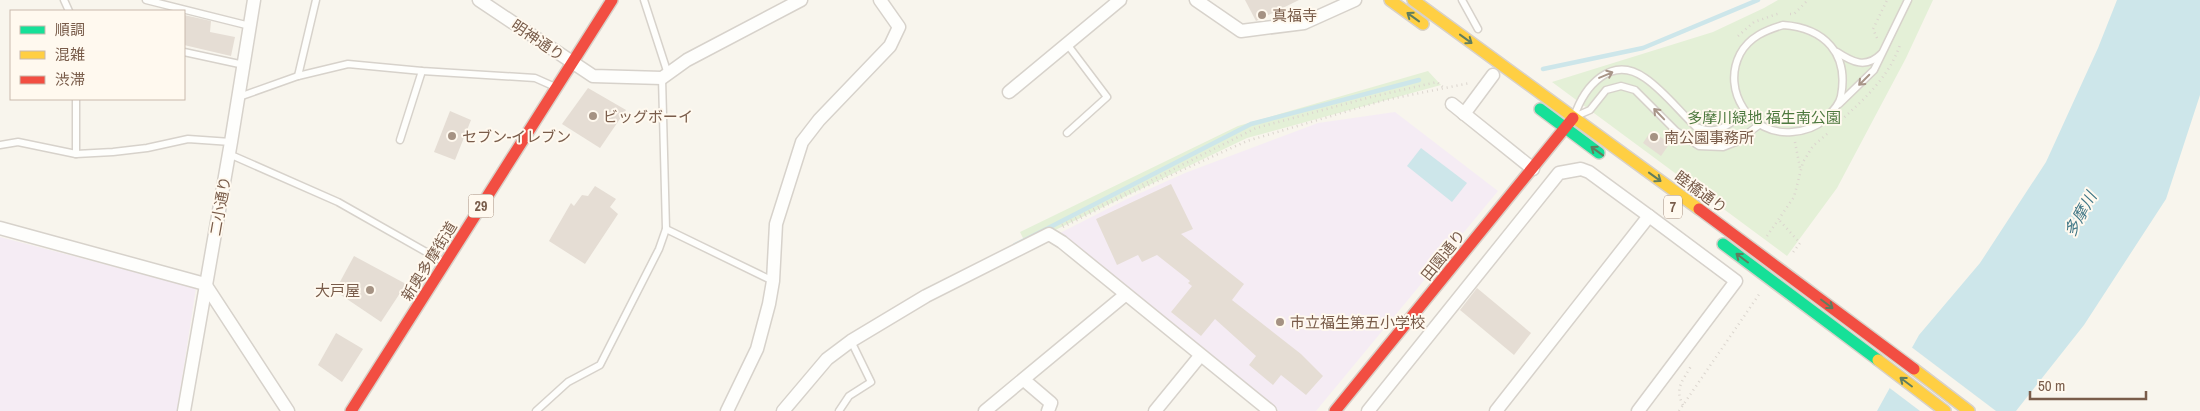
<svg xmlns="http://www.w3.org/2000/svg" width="2200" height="411" font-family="'Archivo Narrow','Noto Sans JP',sans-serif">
<rect width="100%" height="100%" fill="#f8f5ed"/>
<g fill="#f5ecf4">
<path d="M1395 112 1498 191 1316 411H1279L1060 233 1127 199 1185 173 1318 123Z"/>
<path d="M0 237 196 288 177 411H0Z"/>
</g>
<g fill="#e4f0d7">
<path d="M1778 0H1933L1906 58 1837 188 1787 256 1552 82 1713 32 1764 8Z"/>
<path d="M1428 71 1441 85 1247 138 1026 244 1020 232 1238 126Z"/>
</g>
<g fill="#cde6ea">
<path d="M2117 0H2200V95L2166 199 2084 325 2016 411H1877L1919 335 1980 263 2046 162 2098 48Z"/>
<path d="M1421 148 1467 183 1452 202 1407 166Z"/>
</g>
<path fill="#f8f5ed" d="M1910 346 1996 411H1920L1887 386Z"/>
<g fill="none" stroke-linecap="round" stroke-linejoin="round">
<g stroke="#cde6ea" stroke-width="4.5">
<path d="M1543 69 1643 48 1758 0"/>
<path d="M1015 245 1251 124 1419 80"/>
</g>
</g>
<g fill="#e5ddd4">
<path d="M1245 0H1299L1256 21Z"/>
<path d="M184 15 211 21 210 32 235 37 231 56 184 45Z"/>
<path d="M588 88 626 110 600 148 562 124Z"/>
<path d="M450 111 471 120 455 160 434 152Z"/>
<path d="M1651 131 1670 143 1661 156 1643 143Z"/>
<path d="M1171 184 1193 229 1181 234 1244 284 1232 300 1301 354 1323 376 1306 395 1281 375 1273 385 1249 365 1256 356 1215 319 1201 336 1171 312 1192 286 1188 283 1190 281 1157 255 1142 262 1138 255 1117 265 1096 219Z"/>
<path d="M595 186 616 199 610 207 618 214 585 264 549 241 571 203 574 206 582 195 588 196Z"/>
<path d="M354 256 406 284 381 322 335 291Z"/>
<path d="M1477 288 1531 333 1514 355 1460 310Z"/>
<path d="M336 333 363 349 342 382 318 365Z"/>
</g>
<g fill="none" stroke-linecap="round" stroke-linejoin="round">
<defs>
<g id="lane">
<path d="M64 0 69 11"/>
<path d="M146 0 250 26"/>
<path d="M644 0 668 74"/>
<path d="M1462 0 1478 29"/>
<path d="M1783 25C1825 28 1849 54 1841 96 1839 106 1831 112 1824 120 1815 128 1805 131 1792 132 1751 136 1721 91 1740 54 1749 37 1766 30 1783 25Z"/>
<path d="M1067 44 1107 97 1067 133"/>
<path d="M184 52 244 65"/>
<path d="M1837 52C1852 62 1866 69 1881 54"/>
<path d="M298 76 316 0"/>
<path d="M239 97 298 76 348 64 422 71 535 78 553 86"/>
<path d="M76 99V154"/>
<path d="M1839 104 1874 70 1908 0"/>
<path d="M1746 112C1727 125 1719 136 1696 127 1679 111 1664 91 1645 78 1611 54 1584 87 1574 117L1590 110 1606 90 1621 86 1635 90 1676 131 1699 146 1723 147 1736 142 1759 125"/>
<path d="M400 140 422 71"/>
<path d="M0 145 18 142 76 154 113 152 147 148 188 139 231 142"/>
<path d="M229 154 338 202 442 261"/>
<path d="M666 229 773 281"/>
<path d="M536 411 568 382 600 365 659 249 666 229 662 78"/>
<path d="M839 411 849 396 871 382 851 341"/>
</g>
<g id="street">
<path d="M479 0 593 76 662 78 687 60 801 0"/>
<path d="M1196 0 1241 31 1304 23 1355 0"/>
<path d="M1009 92 1120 0"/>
<path d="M1452 104 1533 169"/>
<path d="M1464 114 1493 75"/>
<path d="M0 228 205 284 288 411"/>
<path d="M1024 380 1051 403 1048 411"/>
<path d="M184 411 231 142 254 0"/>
<path d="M727 411 757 349 769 304 773 281 776 224 802 142 819 120 890 46 899 27 880 0"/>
<path d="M783 411 827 359 851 341 926 296 1049 234 1062 242 1270 411"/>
<path d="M985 411 1125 295"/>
<path d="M1155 411 1200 356"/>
<path d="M1368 411 1559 173 1581 169 1589 172 1649 216 1496 411"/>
<path d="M1638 411 1736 281 1649 216"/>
</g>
<g id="fast">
<path d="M1540 109 1599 153"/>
<path d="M1723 244 1878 360"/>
</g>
<g id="slow">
<path d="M1390 0 1423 24"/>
<path d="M1413 0 1699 209"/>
<path d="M1878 360 1945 411"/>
<path d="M1914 369 1969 411"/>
</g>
<g id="jam">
<path d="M1699 209 1914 369"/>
<path d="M351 411 612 0"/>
<path d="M1335 411 1573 118"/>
</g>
</defs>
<use href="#lane" stroke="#d7d2cb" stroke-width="9"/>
<use href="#street" stroke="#d7d2cb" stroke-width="15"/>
<use href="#fast" stroke="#d8d1c9" stroke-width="14"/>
<use href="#slow" stroke="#d8d1c9" stroke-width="14"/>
<use href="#jam" stroke="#d8d1c9" stroke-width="14"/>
<g stroke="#dbd5ce" stroke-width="2.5" stroke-dasharray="1 4" stroke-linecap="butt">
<path d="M1790 14H1794L1808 0"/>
<path d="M1738 36 1754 22 1780 13"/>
<path d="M1877 38 1873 29 1887 0"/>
<path d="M1837 124C1863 100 1888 79 1900 45"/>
<path d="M1795 142 1800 168"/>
<path d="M1780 221 1800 243 1791 255"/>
<path d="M1062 225 1256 128 1371 97 1437 82 1444 88"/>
<path d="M1063 227 1129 194 1247 141 1385 100 1470 83"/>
<path d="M1767 236 1794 197 1803 162 1813 146 1828 133"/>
<path d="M1683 405C1674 388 1683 381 1691 366"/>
<path d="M1679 411 1760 293"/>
</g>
<use href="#lane" stroke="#fefefc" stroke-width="6"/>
<use href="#street" stroke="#fefefc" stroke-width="12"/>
<use href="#fast" stroke="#16e098" stroke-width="11"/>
<use href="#slow" stroke="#ffcf43" stroke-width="11"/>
<use href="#jam" stroke="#f24e42" stroke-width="11"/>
</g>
<defs><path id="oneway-shaft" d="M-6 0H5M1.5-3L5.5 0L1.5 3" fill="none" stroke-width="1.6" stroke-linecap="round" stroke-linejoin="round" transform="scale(1.25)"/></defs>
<g stroke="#607d5e">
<use href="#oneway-shaft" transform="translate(1413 17) rotate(-144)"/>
<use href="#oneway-shaft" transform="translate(1466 39) rotate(36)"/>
<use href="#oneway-shaft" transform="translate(1597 151) rotate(-144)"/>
<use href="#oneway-shaft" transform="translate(1655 177) rotate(36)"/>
<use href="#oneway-shaft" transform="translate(1742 258) rotate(-143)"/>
<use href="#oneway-shaft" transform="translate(1827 304) rotate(37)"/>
<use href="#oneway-shaft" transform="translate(1906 382) rotate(-143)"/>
</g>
<g stroke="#a89588">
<use href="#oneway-shaft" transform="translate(1606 75) rotate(-23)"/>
<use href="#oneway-shaft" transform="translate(1864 80) rotate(135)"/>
<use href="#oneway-shaft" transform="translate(1659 114) rotate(-134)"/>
</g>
<g fill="#a59283" stroke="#fff9ef" stroke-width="2">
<circle cx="1262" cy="15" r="5"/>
<circle cx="593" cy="116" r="5"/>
<circle cx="452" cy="136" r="5"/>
<circle cx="1654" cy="137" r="5"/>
<circle cx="370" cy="290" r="5"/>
<circle cx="1280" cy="322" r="5"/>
</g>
<g text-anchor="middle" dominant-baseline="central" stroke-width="4" stroke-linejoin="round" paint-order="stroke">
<g fill="#fff9ef" stroke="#a18b7c" stroke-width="1">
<rect x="468.5" y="194.5" width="25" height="23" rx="4"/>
<rect x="1664" y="195.5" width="18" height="23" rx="4"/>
</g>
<g font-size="14" font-weight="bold" fill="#795c4a">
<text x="481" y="206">29</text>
<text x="1673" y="207">7</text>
</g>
<g font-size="15" fill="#795c4a" stroke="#fff9ef" text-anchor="start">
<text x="1272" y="15">真福寺</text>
<text x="603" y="116">ビッグボーイ</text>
<text x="462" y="136">セブン-イレブン</text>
<text x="1664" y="137">南公園事務所</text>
<text x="360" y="290" text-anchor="end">大戸屋</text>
<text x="1290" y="322">市立福生第五小学校</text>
</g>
<g font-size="15" fill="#795c4a" stroke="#fff9ef">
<text transform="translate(538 40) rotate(34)">明神通り</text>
<text transform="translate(1701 192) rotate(36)">睦橋通り</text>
<text transform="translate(220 206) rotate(-80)">二小通り</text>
<text transform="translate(1443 255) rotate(-51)">田園通り</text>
<text transform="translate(429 261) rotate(-58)">新奥多摩街道</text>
</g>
<g font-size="15" fill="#4e793f" stroke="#fff9ef">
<text x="1764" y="117">多摩川緑地 福生南公園</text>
</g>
<g font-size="16" font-style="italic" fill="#407786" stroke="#fff9ef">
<text transform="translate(2080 214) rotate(-61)">多摩川</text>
</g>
</g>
<rect x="10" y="10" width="175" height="90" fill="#fff9ef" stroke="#c9baad"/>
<rect x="20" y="26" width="25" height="8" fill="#16e098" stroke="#c9baad"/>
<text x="55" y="35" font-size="15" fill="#795c4a">順調</text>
<rect x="20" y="51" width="25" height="8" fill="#ffcf43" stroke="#c9baad"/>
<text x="55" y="60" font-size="15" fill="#795c4a">混雑</text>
<rect x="20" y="76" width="25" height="8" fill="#f24e42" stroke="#c9baad"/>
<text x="55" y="85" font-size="15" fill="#795c4a">渋滞</text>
<path d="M2030 391v8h116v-8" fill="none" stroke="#795c4a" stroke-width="2.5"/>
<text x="2038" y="391" font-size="15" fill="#795c4a" stroke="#fff9ef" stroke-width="4" paint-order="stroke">50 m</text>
</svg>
